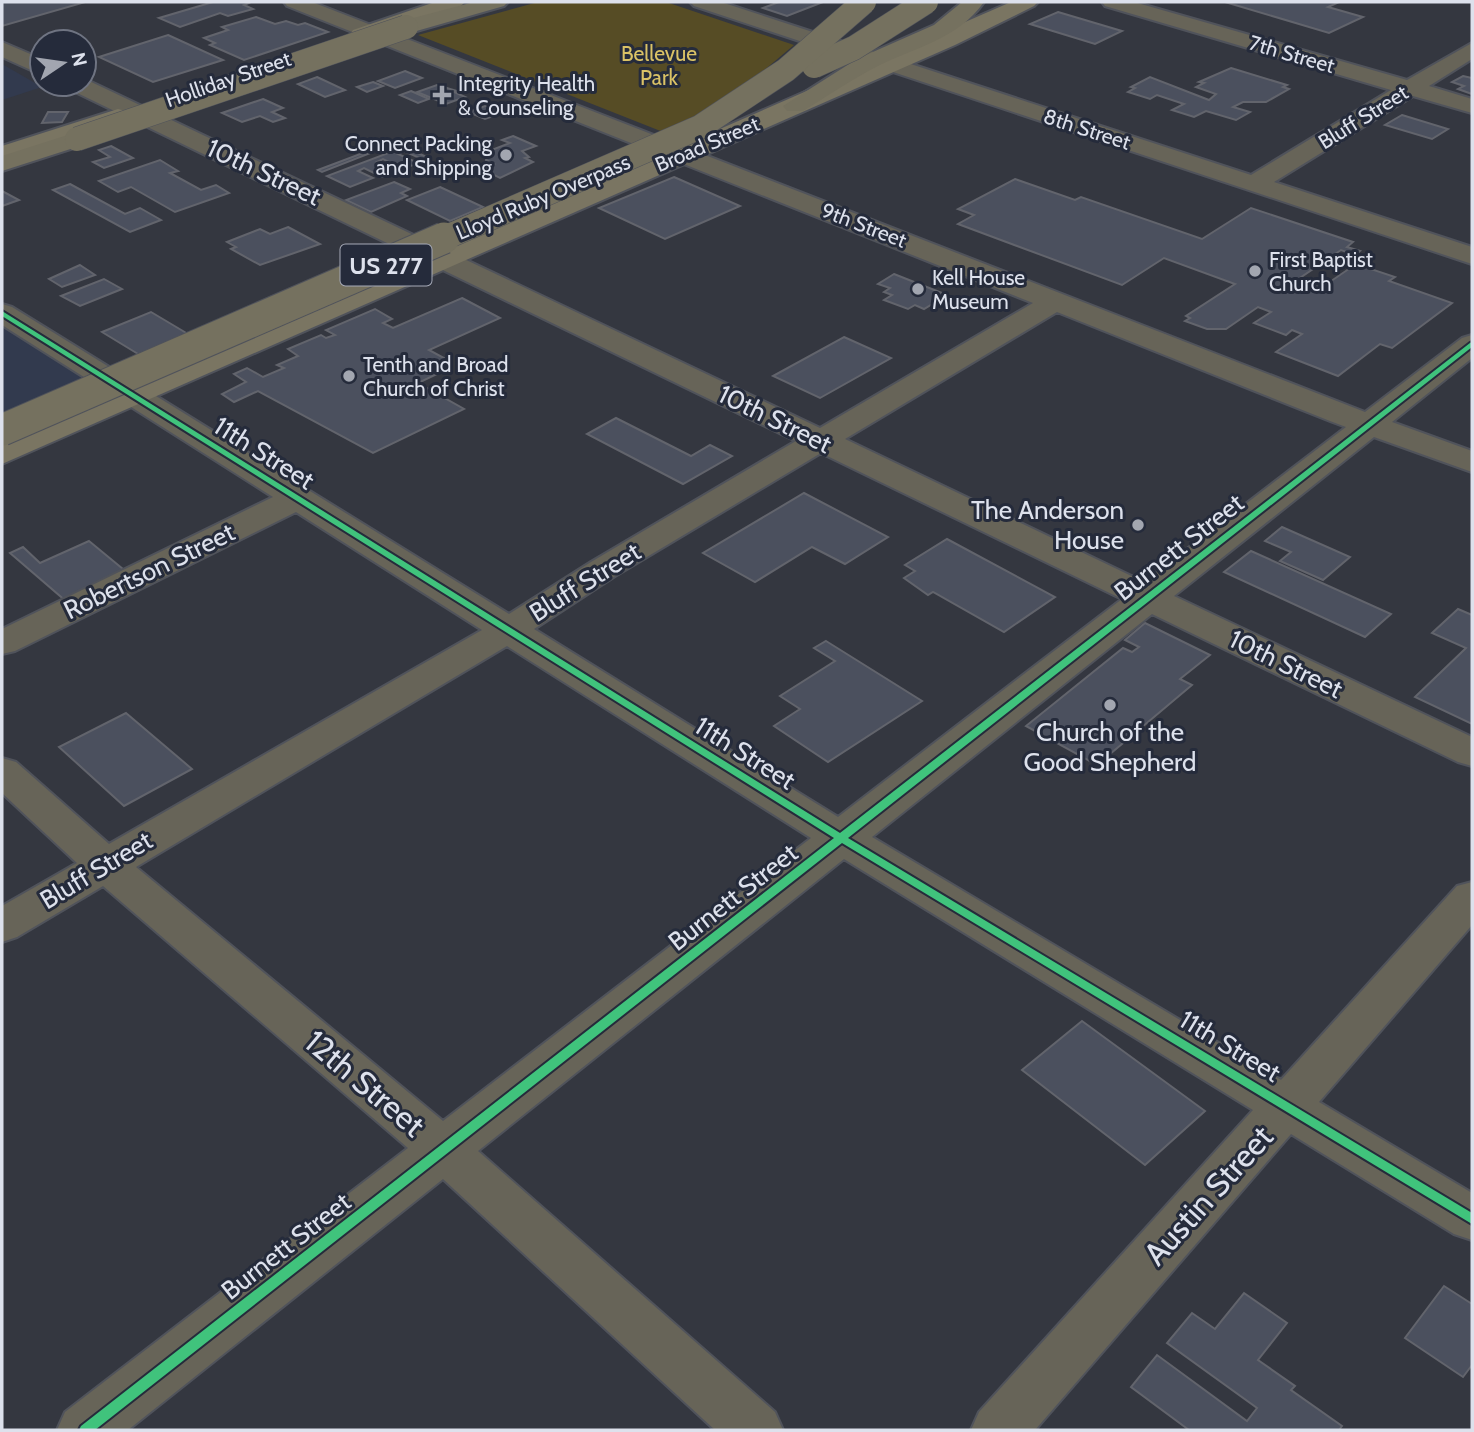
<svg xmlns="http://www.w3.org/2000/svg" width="1474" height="1432" font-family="Cabin,sans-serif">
<rect width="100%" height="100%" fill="#343740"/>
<g fill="#323a4e">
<path d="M2 64 42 87 2 100Z"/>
<path d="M2 321 96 381 2 421Z"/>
</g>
<path fill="#564c25" d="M538 2H666L794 45 731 98 663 132 418 35Z"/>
<g fill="#4b505e" stroke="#62646c" stroke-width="2">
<path d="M2 2H79L82 3 2 26Z"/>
<path d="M213 2H251L244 5 253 9 228 16 220 13 180 27 159 18Z"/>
<path d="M779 2H823L787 16 763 8Z"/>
<path d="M1225 2H1339L1328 7 1363 17 1329 33Z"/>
<path d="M1058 12 1122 31 1095 44 1030 24Z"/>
<path d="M256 17 275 24 286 21 298 25 305 23 328 32 244 60 210 45 215 43 204 38 228 30 222 27Z"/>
<path d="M168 35 223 60 153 82 99 57Z"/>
<path d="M1231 68 1287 85 1283 87 1289 89 1266 102H1243L1233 107 1250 112 1236 120 1206 111 1194 117 1172 110 1184 104 1157 95 1150 99 1128 92 1135 88 1131 87 1150 77 1209 100 1216 94 1196 87 1204 83 1199 82Z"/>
<path d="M405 71 422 78 395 88 378 81Z"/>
<path d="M1463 76 1472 78V94L1458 89 1464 86 1452 82Z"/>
<path d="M317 77 345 90 325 97 298 84Z"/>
<path d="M373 82 383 86 367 92 357 87Z"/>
<path d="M437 85 457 91 454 92 465 97 446 104 417 92Z"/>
<path d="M411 91 429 99 418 103 400 95Z"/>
<path d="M263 99 283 108 272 112 285 118 273 122 260 116 242 122 222 113Z"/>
<path d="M488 105 505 112 485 119 468 112Z"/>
<path d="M48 112H68L62 122 42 123Z"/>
<path d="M1402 115 1448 129 1432 139 1385 125Z"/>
<path d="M513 136 536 146 522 151 529 157 525 158 533 162 500 178 484 170 494 164 486 160 489 151 510 143 502 140Z"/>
<path d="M392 142 396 143 322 172 318 170Z"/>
<path d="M111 146 133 158 104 168 93 162 110 157 99 150Z"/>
<path d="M404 147 429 158 424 160 404 151 398 154 418 163 403 169 383 159 377 162 397 171 382 177 364 168 358 171 373 178 350 187 327 176Z"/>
<path d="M160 160 178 171 170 173 201 190 216 185 229 193 175 212 131 187 118 192 99 181Z"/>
<path d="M674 177 740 206 665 239 599 208Z"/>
<path d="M1015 179 1075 200 1081 197 1202 239 1251 208 1353 242 1347 247 1360 251 1355 255 1341 250 1297 280 1321 288 1356 264 1395 277 1389 281 1452 303 1392 348 1380 344 1338 376 1276 352 1302 334 1292 330 1286 335 1254 323 1271 312 1258 307 1226 329H1207L1185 321 1190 318 1186 316 1235 284 1164 258 1122 285 958 224 974 215 958 209Z"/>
<path d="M394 182 410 189 401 193 407 196 371 212 346 200Z"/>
<path d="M70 184 125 214 140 208 161 220 130 232 53 190Z"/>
<path d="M440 187 483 207 450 221 407 200Z"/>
<path d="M2 191 19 200 2 206Z"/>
<path d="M288 227 320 244 260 265 231 249 236 247 227 242 260 229 270 234Z"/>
<path d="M80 265 95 275 62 287 49 279Z"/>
<path d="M894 274 947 295 924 309 915 305 908 309 884 300 892 295 884 292 890 288 878 284Z"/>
<path d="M104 279 122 289 80 306 61 296Z"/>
<path d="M462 298 500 318 429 350 444 358 441 372 418 383 464 409 373 453 258 391 234 402 222 394 246 382 234 374 247 368 263 377 284 368 277 365 298 356 288 349 321 335 326 338 335 335 326 330 375 309 392 319 383 323 393 328Z"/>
<path d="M151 312 193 337 143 357 102 332Z"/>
<path d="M844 337 891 358 820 398 773 376Z"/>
<path d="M616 418 691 456 710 445 732 456 683 484 587 434Z"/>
<path d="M804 493 888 537 845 564 812 547 755 582 703 553Z"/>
<path d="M1282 527 1350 557 1323 580 1280 561 1291 552 1265 541Z"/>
<path d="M947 539 1055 597 1004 632 933 592 928 595 904 578 915 571 905 565Z"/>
<path d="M89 541 129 574 67 602 10 553 23 547 40 563Z"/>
<path d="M1251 551 1391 614 1365 637 1224 572Z"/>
<path d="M1458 609 1472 615V724L1415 697 1466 648 1432 633Z"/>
<path d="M1145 623 1210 655 1180 679 1192 685 1097 765 1026 726 1123 648 1132 652 1139 647 1125 640Z"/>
<path d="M826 641 922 701 828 762 774 726 800 709 780 696 835 661 814 648Z"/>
<path d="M126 713 192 769 124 806 59 747Z"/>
<path d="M1082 1021 1205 1111 1145 1165 1022 1070Z"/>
<path d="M1444 1286 1472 1304V1365L1463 1377 1405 1338Z"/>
<path d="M1244 1293 1287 1323 1258 1360 1295 1386 1291 1390 1342 1426 1339 1430H1189L1131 1387 1157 1355 1247 1421 1257 1408 1167 1343 1192 1313 1215 1329Z"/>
</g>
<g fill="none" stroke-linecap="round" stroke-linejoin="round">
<defs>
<g id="minor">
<path d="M284 2H312L1365 412 1462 338 1472 335V358L1392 422 1472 451V472L1374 437 1174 596 1472 737V766L1458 762 1152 614 872 837 1281 1080 1457 886 1472 882V925L1319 1102 1472 1193V1240L1454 1234 1291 1134 1035 1430H971L979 1412 1253 1110 844 859 478 1151 775 1412 783 1430H715L443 1179 128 1430H57L65 1412 408 1148 103 886 17 937 2 942V906L77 863 2 793V758L16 762 109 844 482 630 296 512 15 651 2 654V629L273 497 2 325V304L12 307 509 614 591 562 796 441 69 89 65 84H84L85 79 820 428 1033 303 287 6ZM1057 312 1330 421 1346 427 1144 582 845 439ZM821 453 1122 599 838 817 534 629 615 576ZM507 646 811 838 443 1121 136 867Z"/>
<path d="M690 2H721L1251 175 1391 90 1105 6 1102 2H1134L1407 80 1472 43V59L1429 86 1472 99V113L1413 96 1274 182 1472 247V264L694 6Z"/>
<path d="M2 42 42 59V75L2 57Z"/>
</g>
<g id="major">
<path d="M435 2H465L461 6 369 40H353L350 35 353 30Z"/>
<path d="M1011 2H1038L1034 6 955 45 2 464V442Z"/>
<path d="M118 109 126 111 130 116 126 121 2 161V146Z"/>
</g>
<g id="highway">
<path d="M474 2H508L504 6 406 34 395 27 398 22Z"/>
<path d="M962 2H984C958 39 916 47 878 66 852 79 828 96 803 111H787L783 106 857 59 934 25Z"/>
<path d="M77 132 86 134 89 139 86 144 2 171V156Z"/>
</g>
</defs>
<use href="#minor" stroke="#50535b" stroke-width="4"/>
<use href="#major" stroke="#50535b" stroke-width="4"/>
<use href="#highway" stroke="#50535b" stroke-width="4"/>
<use href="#minor" fill="#676458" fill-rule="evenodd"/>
<use href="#major" fill="#7a7562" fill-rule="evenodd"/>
<use href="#highway" fill="#75715f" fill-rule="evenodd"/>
<defs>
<g id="highway-bridge-far1">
<path d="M814 66 854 48 926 2"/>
<path d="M77 139 406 27"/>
<path d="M440 240 700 127 786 70 864 2"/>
</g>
<path id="highway-bridge" d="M2 430 444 238"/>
</defs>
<use href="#highway-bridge-far1" stroke="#50535b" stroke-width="25" stroke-linecap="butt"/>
<use href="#highway-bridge" stroke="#50535b" stroke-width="33" stroke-linecap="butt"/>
<use href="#highway-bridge-far1" stroke="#75715f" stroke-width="24"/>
<use href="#highway-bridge" stroke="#75715f" stroke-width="31"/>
<defs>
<path id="cycleway" d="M2 311 840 833 1470 343 1472 342V347L848 838 1472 1213V1224L842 843 95 1430H79L81 1426 834 838 2 316Z"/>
</defs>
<use href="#cycleway" stroke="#252b3b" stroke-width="4"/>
<use href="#cycleway" fill="#40c37c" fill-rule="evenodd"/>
</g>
<g fill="#a2a6b0" stroke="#252b3b" stroke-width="2.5">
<path d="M438.5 84.5h7v7h7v7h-7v7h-7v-7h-7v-7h7z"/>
<circle cx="506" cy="155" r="7"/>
<circle cx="1255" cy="271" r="7"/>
<circle cx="918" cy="289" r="7"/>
<circle cx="349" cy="376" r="7"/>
<circle cx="1138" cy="525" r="7"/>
<circle cx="1110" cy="705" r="7"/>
</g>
<g text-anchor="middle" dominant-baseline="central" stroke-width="6" stroke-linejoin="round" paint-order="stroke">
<g font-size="21" fill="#dac266" stroke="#252b3b">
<text x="659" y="53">Bellevue<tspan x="659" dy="24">Park</tspan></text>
</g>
<g font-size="21" fill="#dde1ec" stroke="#252b3b">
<text transform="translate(1292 54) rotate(16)">7th Street</text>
<text transform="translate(228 79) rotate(-19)">Holliday Street</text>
<text transform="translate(1363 117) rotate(-32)">Bluff Street</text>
<text transform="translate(1087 129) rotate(18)">8th Street</text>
<text transform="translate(707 144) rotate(-23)">Broad Street</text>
<text transform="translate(543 197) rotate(-23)">Lloyd Ruby Overpass</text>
<text transform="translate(864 225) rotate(21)">9th Street</text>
</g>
<g font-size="21" fill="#dde1ec" stroke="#252b3b" text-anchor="start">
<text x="458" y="83">Integrity Health<tspan x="458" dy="24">&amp; Counseling</tspan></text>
<text x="492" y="143" text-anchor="end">Connect Packing<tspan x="492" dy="24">and Shipping</tspan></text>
<text x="1269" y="259">First Baptist<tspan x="1269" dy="24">Church</tspan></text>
<text x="932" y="277">Kell House<tspan x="932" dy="24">Museum</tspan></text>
<text x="363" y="364">Tenth and Broad<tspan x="363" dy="24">Church of Christ</tspan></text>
</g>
<rect fill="#252b3b" stroke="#a6aab7" stroke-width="2" x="340.5" y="244.5" width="91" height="41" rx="5"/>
<g font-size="24" font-weight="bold" fill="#dde1ec">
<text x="386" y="265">US 277</text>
</g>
<g font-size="26" fill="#dde1ec" stroke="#252b3b">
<text transform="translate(264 172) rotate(25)">10th Street</text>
<text transform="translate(775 419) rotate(26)">10th Street</text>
<text transform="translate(264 453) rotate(32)">11th Street</text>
<text transform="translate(1179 547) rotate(-38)">Burnett Street</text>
<text transform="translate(149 571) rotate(-26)">Robertson Street</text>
<text transform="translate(585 582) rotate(-32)">Bluff Street</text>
<text transform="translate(1286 664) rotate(26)">10th Street</text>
<text transform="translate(745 753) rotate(32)">11th Street</text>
<text transform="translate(96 870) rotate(-31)">Bluff Street</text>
<text transform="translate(733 897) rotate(-38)">Burnett Street</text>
<text transform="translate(1230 1046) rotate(31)">11th Street</text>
<text transform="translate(286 1246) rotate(-38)">Burnett Street</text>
</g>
<g font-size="26" fill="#dde1ec" stroke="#252b3b" text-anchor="end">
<text x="1124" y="510">The Anderson<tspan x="1124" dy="30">House</tspan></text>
<text x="1110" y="732" text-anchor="middle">Church of the<tspan x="1110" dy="30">Good Shepherd</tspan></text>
</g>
<g font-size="32" fill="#dde1ec" stroke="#252b3b">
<text transform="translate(365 1083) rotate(40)">12th Street</text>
<text transform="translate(1208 1195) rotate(-48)">Austin Street</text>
</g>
</g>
<rect width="1474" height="1432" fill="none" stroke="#dde1ec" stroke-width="7"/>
<g transform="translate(63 63) rotate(77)"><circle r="33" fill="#252b3b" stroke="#6f7482" stroke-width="2"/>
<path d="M0-5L12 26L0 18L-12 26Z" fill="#a2a6b0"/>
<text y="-10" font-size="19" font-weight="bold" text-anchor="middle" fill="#dde1ec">N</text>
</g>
</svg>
